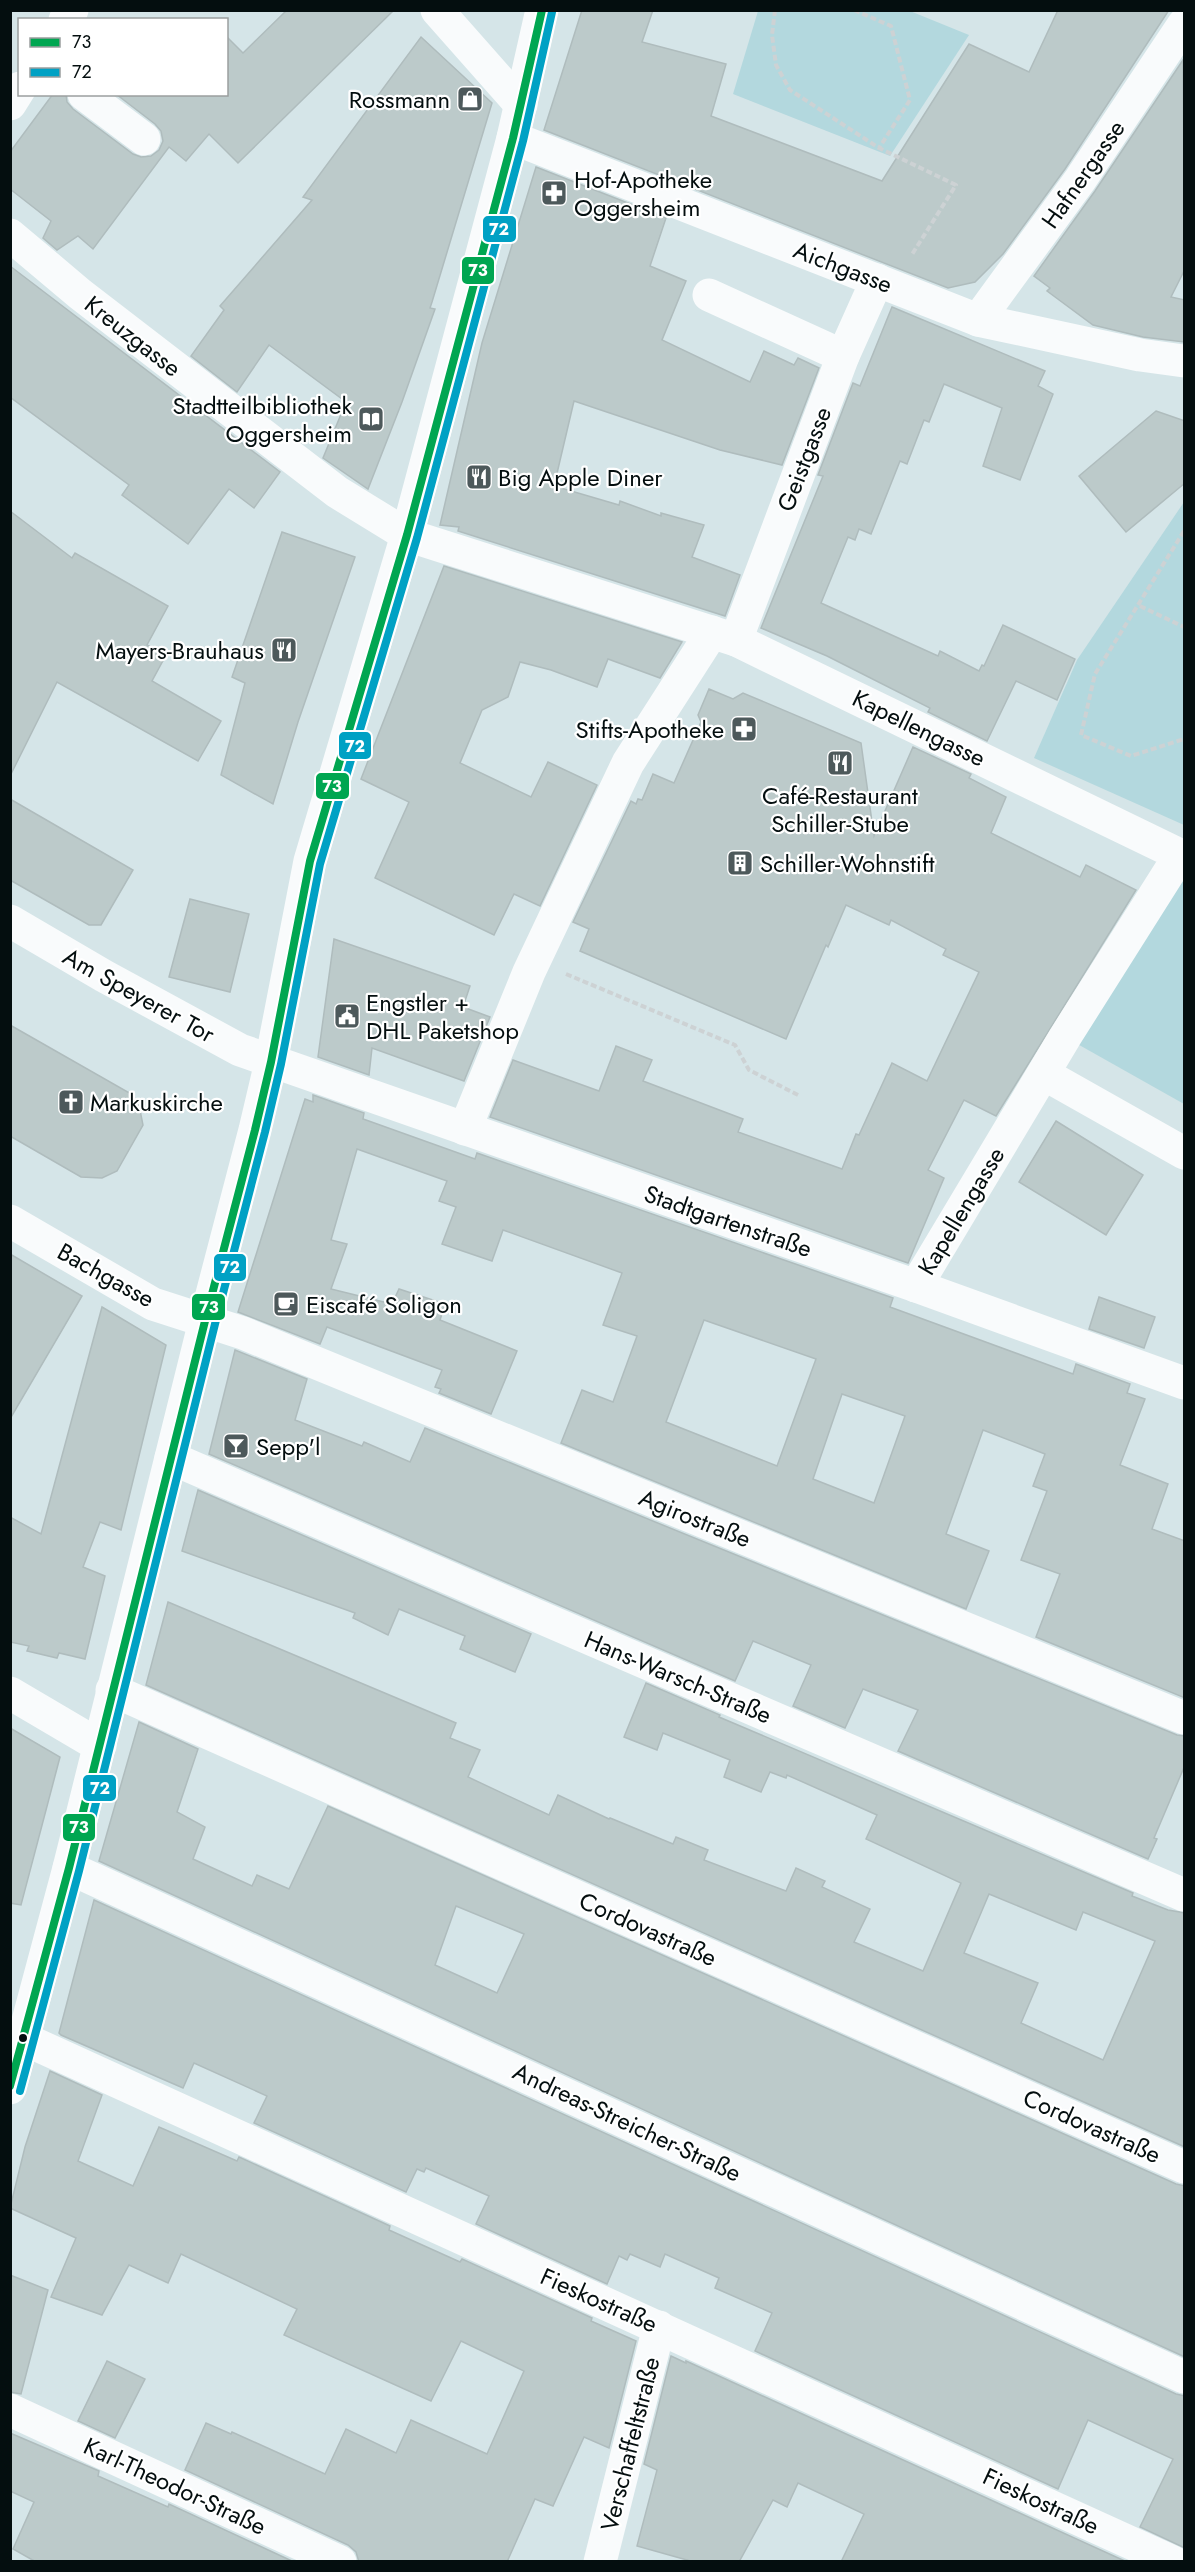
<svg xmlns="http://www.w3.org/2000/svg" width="1195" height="2572" font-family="Jost,sans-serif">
<rect width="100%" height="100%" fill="#d5e5e8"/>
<g fill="#b3d8de">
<path d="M758 11H910L969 35 890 156 733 94Z"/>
<path d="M1184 502V825L1034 758 1077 660Z"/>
<path d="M1184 858V1104L1065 1037Z"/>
</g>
<g fill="#bccaca" stroke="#afbcbd" stroke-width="1.5" fill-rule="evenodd">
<path d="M287 10H394L238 163 209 134 186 161 169 147 93 249 78 236 57 250 43 238 51 221 10 189V152L53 94H66L67 102 73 109 133 154 141 157 151 156 159 150 163 141 161 131 155 124 116 94H226V36L243 53Z"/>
<path d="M582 10H653L642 42 726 64 711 116 882 181 969 44 1029 72 1058 10H1169L1065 169 1003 254 975 282 948 288 544 130Z"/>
<path d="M421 37 492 103 432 302 430 308 435 309 402 402 368 489 323 458 346 402 269 345 237 392 191 356 224 310 220 306 312 200 303 197Z"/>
<path d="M1183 60 1185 269 1171 297 1185 300 1184 342 1143 337 1093 325 1047 291 1050 288 1034 276 1095 191Z"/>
<path d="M536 167 666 218 650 266 686 281 662 340 750 382 764 351 794 365 798 358 819 368 782 465 720 450 574 401 554 486 619 505 620 501 661 516V513L704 525 692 557 740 575 725 616 458 531 459 527 440 525 482 343Z"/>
<path d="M10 266 280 472 254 508 229 489 188 544 122 495 129 485 10 397Z"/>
<path d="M892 307 1045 371 1038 386 1053 394 1020 480 983 466 1002 408 944 384 929 422 924 420 907 464 900 461 871 534 859 529 855 540 848 537 821 603 938 656 940 651 979 671 982 665 984 666 1003 625 1075 659 1057 700 1016 681 987 741 928 712 930 708 827 656 761 628 823 476 818 475 853 383 860 386Z"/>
<path d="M1156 411 1185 421V483L1126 532 1079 476Z"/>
<path d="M10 511 72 558 75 553 168 606 147 645 166 655 152 681 221 721 198 761 57 682 10 776Z"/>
<path d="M282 532 355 557 298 722 273 804 221 775 245 683 232 677Z"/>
<path d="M444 566 682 642 660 678 608 659 597 687 551 670 520 662 508 697 482 710 460 763 531 797 548 762 597 785 540 906 514 894 494 935 375 878 409 802 361 779Z"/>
<path d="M709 689 733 699 743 693 861 743 874 836 913 747 971 774 969 778 1006 797 991 833 1080 877 1086 865 1136 890 996 1116 964 1100 928 1170 944 1178 908 1263 490 1117 513 1060 599 1091 616 1046 652 1060 643 1081 743 1119 738 1132 842 1169 856 1134 859 1135 892 1063 927 1081 979 972 943 955 946 949 891 920 889 925 846 905 828 947 826 945 786 1039 580 951 589 929 573 922 631 801 636 804 638 799 642 800 653 774 674 783 701 722 698 715Z"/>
<path d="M10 799 133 870 101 925H89L10 880Z"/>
<path d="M190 899 249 914 230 992 169 977Z"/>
<path d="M334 939 470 986 463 1007 490 1017 464 1081 372 1048 369 1075 318 1057Z"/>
<path d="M10 1025 133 1095 140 1110 143 1125 117 1171 102 1178 81 1177 10 1136Z"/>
<path d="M313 1095 364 1113 363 1119 366 1120 475 1159 477 1153 893 1298 890 1307 1073 1374 1076 1364 1130 1384 1127 1393 1145 1399 1120 1465 1168 1484 1152 1529 1185 1541V1698L1036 1637 1060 1574 1021 1560 1047 1491 1033 1486 1045 1454 983 1430 946 1534 989 1551 966 1609 561 1443 582 1390 613 1402 637 1336 603 1325 622 1273 503 1230 492 1261 442 1244 456 1207 439 1201 447 1181 357 1149 331 1240 347 1244 331 1289 392 1304 399 1289 445 1304 440 1320 517 1351 491 1414 439 1393 441 1389 435 1387 442 1370 327 1327 320 1344 238 1312 305 1099 313 1102ZM704 1320 816 1359 777 1466 666 1422ZM842 1394 905 1416 874 1503 813 1479Z"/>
<path d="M1056 1121 1143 1175 1106 1235 1019 1182Z"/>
<path d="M10 1254 82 1296 10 1419Z"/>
<path d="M1099 1297 1155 1317 1144 1348 1089 1329Z"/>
<path d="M102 1307 166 1345 121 1530 100 1522 83 1567 105 1576 85 1659 59 1653 57 1658 27 1651 29 1646 10 1642V1517L41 1534Z"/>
<path d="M235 1350 307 1379 295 1420 362 1446 364 1442 410 1462 425 1428 1177 1735 1185 1736V1765L1154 1838 1157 1839 1148 1859 898 1751 918 1710 863 1689 845 1728 793 1706 811 1665 753 1641 735 1681 209 1454Z"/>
<path d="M198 1490 531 1634 515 1672 460 1649 465 1636 399 1609 388 1635 353 1618 355 1613 182 1551Z"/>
<path d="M168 1602 456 1723 450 1738 480 1750 468 1777 549 1815 558 1795 609 1819 610 1818 673 1844 676 1837 708 1850 704 1860 786 1891 796 1868 825 1881 822 1887 870 1909 854 1942 923 1971 961 1883 866 1839 877 1815 787 1775 786 1778 770 1772 761 1792 724 1777 730 1760 663 1733 657 1750 624 1737 646 1683 720 1715 719 1717 1133 1893 1132 1896 1168 1910 1185 1913V2147L146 1685ZM989 1894 1076 1930 1083 1912 1155 1941 1103 2060 1021 2023 1038 1983 964 1953Z"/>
<path d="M139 1722 198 1749 177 1812 205 1827 193 1859 252 1886 257 1875 289 1889 328 1806 1176 2184 1185 2186V2357L99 1861ZM456 1906 524 1934 497 1993 435 1965Z"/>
<path d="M10 1728 60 1757 21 1905 10 1903Z"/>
<path d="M94 1900 1176 2394 1185 2396V2548L1140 2527 1173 2459 1088 2420 1058 2489 755 2351 772 2313 715 2288 719 2278 665 2254 660 2267 630 2254 627 2260 619 2256 607 2284 476 2224 489 2196 426 2168 424 2172 417 2169 406 2192 254 2123 267 2096 194 2063 183 2088 61 2035 59 2033Z"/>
<path d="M50 2071 102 2095 78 2161 133 2186 159 2127 237 2161 239 2157 390 2226 389 2230 460 2262 462 2259 592 2318 591 2321 636 2341 609 2448 584 2437 553 2506 535 2499 507 2562H359L356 2552 348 2545 185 2470 206 2423 231 2434 232 2432 325 2474 346 2429 396 2453 411 2420 487 2454 524 2371 461 2341 431 2401 284 2335 297 2309 181 2254 168 2283 129 2265 102 2315 51 2297 76 2238 10 2208 25 2147Z"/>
<path d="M10 2275 48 2290 21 2394 10 2392Z"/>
<path d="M671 2356 686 2363V2361L1127 2562H841L864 2514 798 2483 787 2507 773 2500 739 2562H694L637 2546 657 2470 644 2464Z"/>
<path d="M107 2361 145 2379 115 2438 78 2421Z"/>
<path d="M10 2433 99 2471 98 2476 168 2507 169 2504 294 2562H36L13 2549 34 2502 10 2491Z"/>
</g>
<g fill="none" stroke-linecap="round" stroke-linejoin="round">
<g stroke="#cdd2d4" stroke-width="4" stroke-dasharray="6 3" stroke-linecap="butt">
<path d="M775 10 772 35 776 65 790 90 879 148 956 185 911 256"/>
<path d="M854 10 891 26 910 100 879 148"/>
<path d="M1184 531 1095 674 1081 735 1131 756 1184 739"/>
<path d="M1140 606 1184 627"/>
<path d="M566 974 735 1045 749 1070 798 1095"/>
</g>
<g stroke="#f9fbfc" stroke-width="33">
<path d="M437 10 521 105"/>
<path d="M65 20 72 10"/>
<path d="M84 94 144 139"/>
<path d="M10 104 20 88"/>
<path d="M513 138 978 320 1140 355 1184 361"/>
<path d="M10 235 80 294 337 492 407 535 736 640 1180 855 1065 1037 916 1286"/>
<path d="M709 295 843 356"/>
<path d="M978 320 1080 180 1184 24"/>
<path d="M736 640 843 356 877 280"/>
<path d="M10 921 104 976 240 1050 916 1286 1184 1383"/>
<path d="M1044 1074 1184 1153"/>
<path d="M465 1129 529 972 628 763 712 632"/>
<path d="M10 1221 153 1304 243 1333 1184 1718"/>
<path d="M171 1458 1184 1895"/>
<path d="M112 1690 1184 2167"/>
<path d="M10 1693 100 1746"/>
<path d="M69 1868 1184 2377"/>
<path d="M24 2039 1173 2562"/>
<path d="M10 2088 69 1868 205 1321 255 1130 271 1062 310 861 407 535 513 138 542 10"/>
<path d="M10 2410 340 2562"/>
<path d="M600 2562 659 2327"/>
</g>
<defs>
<path id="bus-1" d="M10 2086 69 1868 205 1321 255 1130 271 1062 310 861 407 535 513 138 542 10"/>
<path id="bus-2" d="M20 2091 79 1871 215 1324 265 1132 281 1064 320 864 417 538 523 141 552 12"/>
</defs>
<use href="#bus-1" stroke="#fff" stroke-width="12"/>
<use href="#bus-2" stroke="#fff" stroke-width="12"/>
<use href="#bus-1" stroke="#00a651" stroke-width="8"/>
<use href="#bus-2" stroke="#00a1c4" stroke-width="8"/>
</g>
<defs>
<symbol id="shop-square" viewBox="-11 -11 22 22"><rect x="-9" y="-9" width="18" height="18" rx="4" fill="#4d595b" stroke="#fff"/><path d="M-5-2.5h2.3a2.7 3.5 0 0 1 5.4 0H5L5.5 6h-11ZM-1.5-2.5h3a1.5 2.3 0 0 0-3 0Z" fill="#fff"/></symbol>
<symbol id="pharmacy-square" viewBox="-11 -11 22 22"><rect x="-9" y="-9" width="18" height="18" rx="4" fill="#4d595b" stroke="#fff"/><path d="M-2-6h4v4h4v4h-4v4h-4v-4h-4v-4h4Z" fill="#fff"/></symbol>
<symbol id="library-square" viewBox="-11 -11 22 22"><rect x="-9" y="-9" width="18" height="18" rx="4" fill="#4d595b" stroke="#fff"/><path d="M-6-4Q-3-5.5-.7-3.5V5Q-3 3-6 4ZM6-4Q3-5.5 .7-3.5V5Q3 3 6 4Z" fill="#fff"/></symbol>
<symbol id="restaurant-square" viewBox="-11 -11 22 22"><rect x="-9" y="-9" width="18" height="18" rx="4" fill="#4d595b" stroke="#fff"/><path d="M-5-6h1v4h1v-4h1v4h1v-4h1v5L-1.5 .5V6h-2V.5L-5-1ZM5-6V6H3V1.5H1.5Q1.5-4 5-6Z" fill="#fff"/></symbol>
<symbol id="building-square" viewBox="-11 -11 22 22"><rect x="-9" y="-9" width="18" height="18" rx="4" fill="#4d595b" stroke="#fff"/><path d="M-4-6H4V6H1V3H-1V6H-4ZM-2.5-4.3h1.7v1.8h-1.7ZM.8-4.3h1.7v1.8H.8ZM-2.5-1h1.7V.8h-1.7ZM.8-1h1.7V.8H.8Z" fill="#fff"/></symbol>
<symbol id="civic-square" viewBox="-11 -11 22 22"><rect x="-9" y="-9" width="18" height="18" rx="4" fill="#4d595b" stroke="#fff"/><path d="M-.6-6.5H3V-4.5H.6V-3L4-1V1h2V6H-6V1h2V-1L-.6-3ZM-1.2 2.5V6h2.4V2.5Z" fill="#fff"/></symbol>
<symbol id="church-square" viewBox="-11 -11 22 22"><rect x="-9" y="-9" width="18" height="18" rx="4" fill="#4d595b" stroke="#fff"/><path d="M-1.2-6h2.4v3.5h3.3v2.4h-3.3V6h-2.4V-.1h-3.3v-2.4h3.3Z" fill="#fff"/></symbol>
<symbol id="cafe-square" viewBox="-11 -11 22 22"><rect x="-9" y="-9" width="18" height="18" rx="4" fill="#4d595b" stroke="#fff"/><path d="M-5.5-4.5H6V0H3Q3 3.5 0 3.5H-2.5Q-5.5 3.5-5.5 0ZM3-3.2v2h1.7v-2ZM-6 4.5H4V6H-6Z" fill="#fff"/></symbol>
<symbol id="bar-square" viewBox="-11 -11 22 22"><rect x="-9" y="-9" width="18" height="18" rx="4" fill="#4d595b" stroke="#fff"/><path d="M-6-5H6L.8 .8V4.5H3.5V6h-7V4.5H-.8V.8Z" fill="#fff"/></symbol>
</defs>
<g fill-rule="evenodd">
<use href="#shop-square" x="455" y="84" width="30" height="30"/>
<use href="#pharmacy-square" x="539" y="178" width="30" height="30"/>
<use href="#library-square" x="356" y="404" width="30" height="30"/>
<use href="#restaurant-square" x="464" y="462" width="30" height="30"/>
<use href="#restaurant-square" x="269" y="635" width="30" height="30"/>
<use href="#pharmacy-square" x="729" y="714" width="30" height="30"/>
<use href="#restaurant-square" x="825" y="748" width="30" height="30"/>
<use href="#building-square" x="725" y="848" width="30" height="30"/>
<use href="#civic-square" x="332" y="1001" width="30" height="30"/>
<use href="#church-square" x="56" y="1087" width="30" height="30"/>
<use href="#cafe-square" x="271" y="1289" width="30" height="30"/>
<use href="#bar-square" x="221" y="1431" width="30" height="30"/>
</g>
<circle fill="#040e0f" stroke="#fff" stroke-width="2" cx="23" cy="2038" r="5"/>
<g text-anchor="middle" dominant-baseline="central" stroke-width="4.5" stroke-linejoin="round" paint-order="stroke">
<g font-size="24" fill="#040e0f" stroke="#fff" text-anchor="start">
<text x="450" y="99" text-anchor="end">Rossmann</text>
<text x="574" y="179">Hof-Apotheke<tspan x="574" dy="28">Oggersheim</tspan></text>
<text x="352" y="405" text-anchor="end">Stadtteilbibliothek<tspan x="352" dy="28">Oggersheim</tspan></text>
<text x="498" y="477">Big Apple Diner</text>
<text x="264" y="650" text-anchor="end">Mayers-Brauhaus</text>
<text x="724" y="729" text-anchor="end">Stifts-Apotheke</text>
<text x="840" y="795" text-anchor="middle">Café-Restaurant<tspan x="840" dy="28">Schiller-Stube</tspan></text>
<text x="760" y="863">Schiller-Wohnstift</text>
<text x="366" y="1002">Engstler +<tspan x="366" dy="28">DHL Paketshop</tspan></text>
<text x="90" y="1102">Markuskirche</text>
<text x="306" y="1304">Eiscafé Soligon</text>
<text x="256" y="1446">Sepp'l</text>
</g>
<g font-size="24" fill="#040e0f" stroke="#fff">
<text transform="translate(1083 174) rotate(-55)">Hafnergasse</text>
<text transform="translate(843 267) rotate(21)">Aichgasse</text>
<text transform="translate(133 336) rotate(38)">Kreuzgasse</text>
<text transform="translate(804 459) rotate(-69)">Geistgasse</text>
<text transform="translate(919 728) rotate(26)">Kapellengasse</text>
<text transform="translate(139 995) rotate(29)">Am Speyerer Tor</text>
<text transform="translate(961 1211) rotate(-59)">Kapellengasse</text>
<text transform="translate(728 1221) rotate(19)">Stadtgartenstraße</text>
<text transform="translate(106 1275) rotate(29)">Bachgasse</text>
<text transform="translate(695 1518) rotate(22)">Agirostraße</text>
<text transform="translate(678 1677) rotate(23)">Hans-Warsch-Straße</text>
<text transform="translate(648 1929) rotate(24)">Cordovastraße</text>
<text transform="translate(627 2122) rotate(25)">Andreas-Streicher-Straße</text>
<text transform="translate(1092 2126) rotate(24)">Cordovastraße</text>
<text transform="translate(599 2300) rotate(24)">Fieskostraße</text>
<text transform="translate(630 2444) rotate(-76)">Verschaffeltstraße</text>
<text transform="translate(175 2486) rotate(25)">Karl-Theodor-Straße</text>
<text transform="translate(1041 2501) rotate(25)">Fieskostraße</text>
</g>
</g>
<g stroke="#fff" stroke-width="2">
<rect x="482" y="215" width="35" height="28" rx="6" fill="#00a1c4"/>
<rect x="461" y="256" width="34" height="29" rx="6" fill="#00a651"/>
<rect x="338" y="731" width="34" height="29" rx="6" fill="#00a1c4"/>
<rect x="315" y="772" width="35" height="28" rx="6" fill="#00a651"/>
<rect x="213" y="1253" width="34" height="29" rx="6" fill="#00a1c4"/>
<rect x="191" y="1293" width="35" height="28" rx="6" fill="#00a651"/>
<rect x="82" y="1774" width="35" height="28" rx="6" fill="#00a1c4"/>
<rect x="62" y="1813" width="34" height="29" rx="6" fill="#00a651"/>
</g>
<g font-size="16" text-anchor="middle" font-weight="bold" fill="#fff">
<text x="499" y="235">72</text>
<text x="478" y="276">73</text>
<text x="355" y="752">72</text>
<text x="332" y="792">73</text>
<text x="230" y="1273">72</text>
<text x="209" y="1313">73</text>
<text x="100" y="1794">72</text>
<text x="79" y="1833">73</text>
</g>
<rect width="1195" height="2572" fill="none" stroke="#040e0f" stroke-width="24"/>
<rect x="18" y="18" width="210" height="78" fill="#ffffff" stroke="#9b9f9f" stroke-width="1.5"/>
<rect x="30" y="38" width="30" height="9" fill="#00a651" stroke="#9b9f9f" stroke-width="1.5"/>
<text x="72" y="48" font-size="18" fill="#040e0f">73</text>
<rect x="30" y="68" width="30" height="9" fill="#00a1c4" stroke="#9b9f9f" stroke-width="1.5"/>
<text x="72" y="78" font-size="18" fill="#040e0f">72</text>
</svg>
